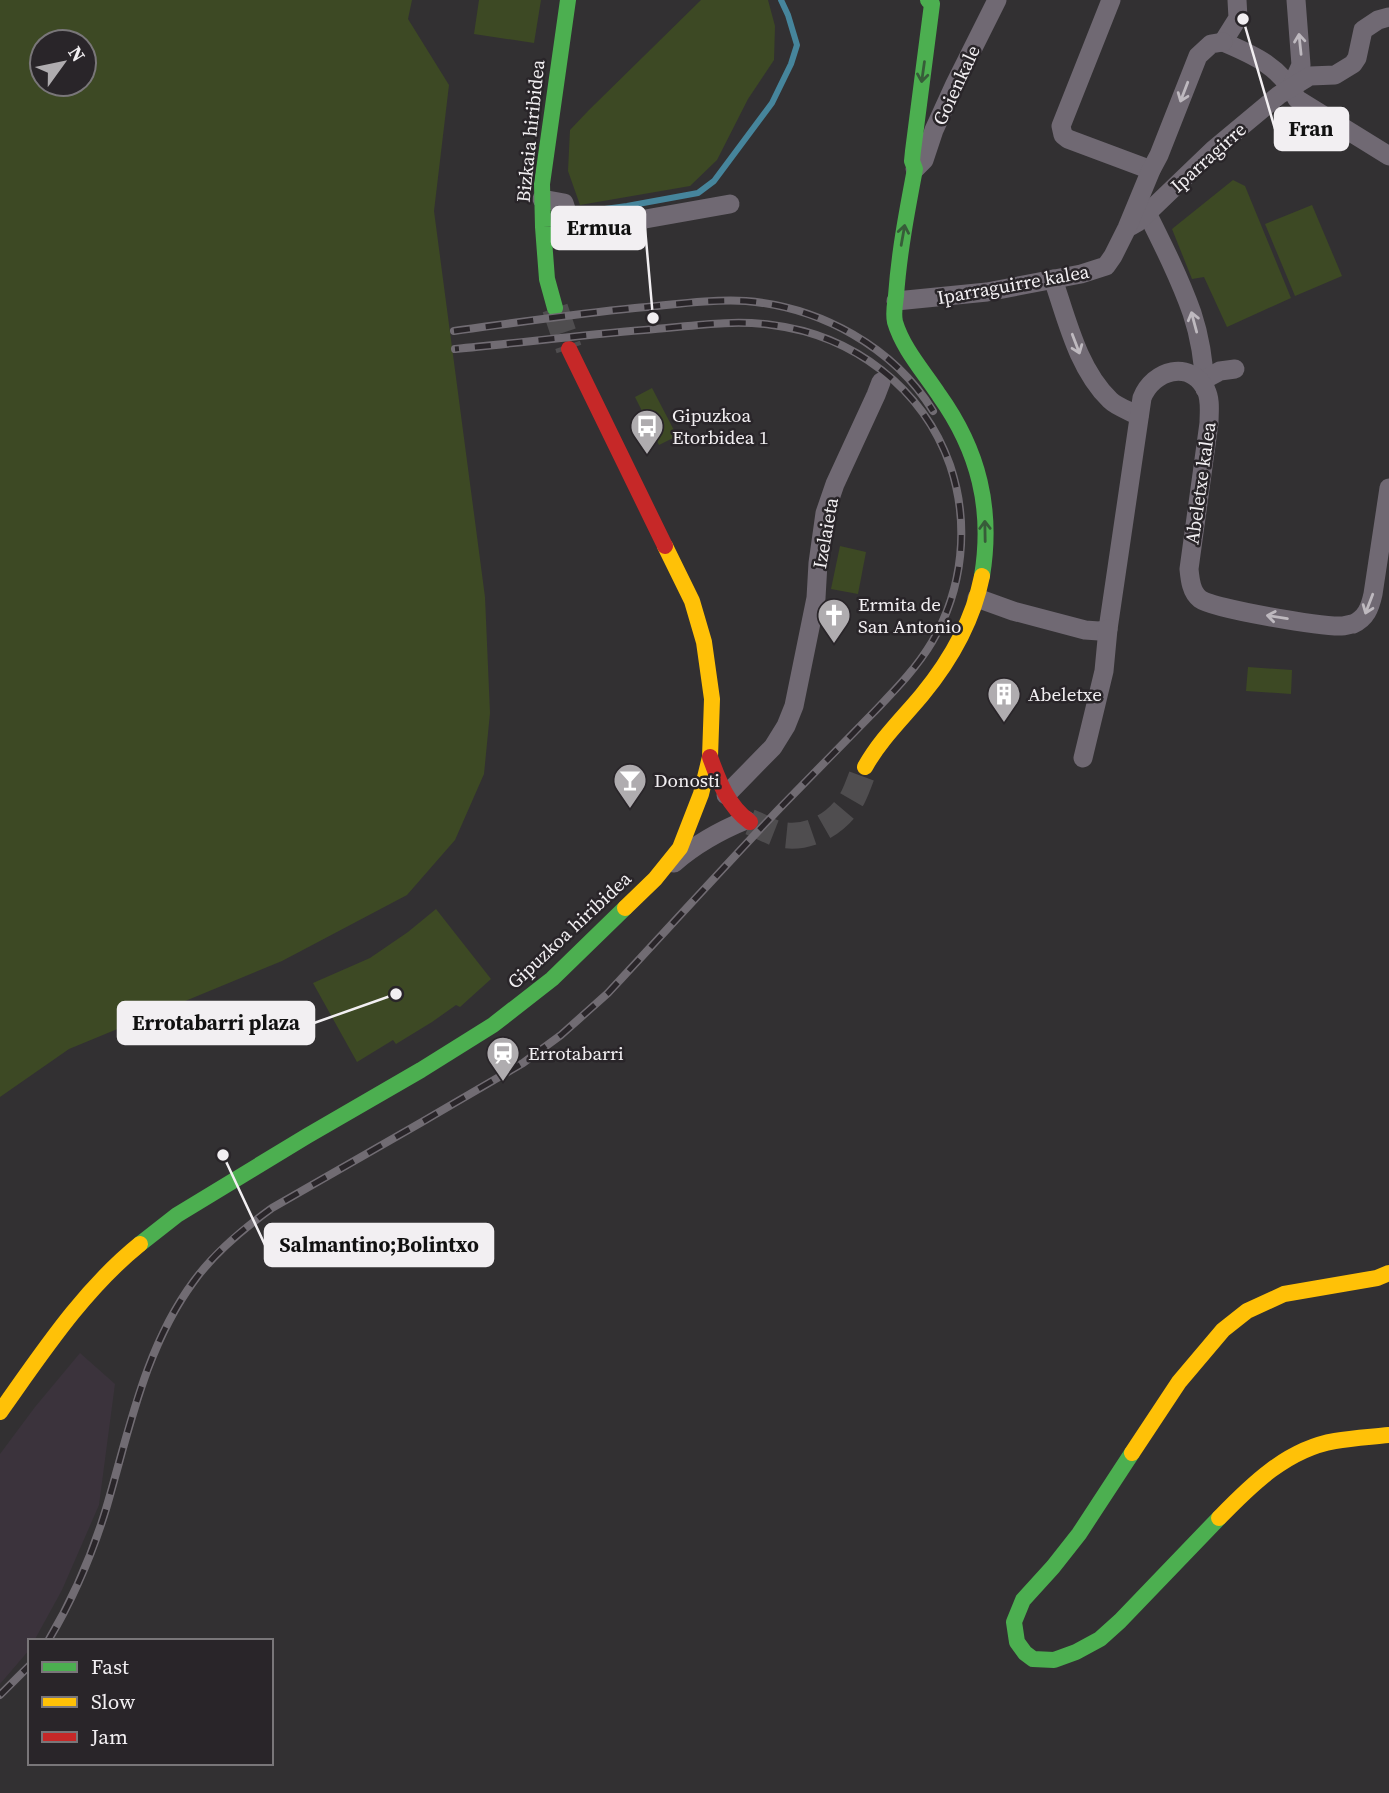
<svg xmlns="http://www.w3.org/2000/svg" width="1389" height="1793" font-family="'Source Serif 4',serif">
<rect width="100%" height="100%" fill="#323032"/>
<path fill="#3b333c" d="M80 1353 115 1384 99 1505 62 1590 34 1641H30V1649L0 1684V1454L35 1407Z"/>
<g fill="#3d4924" fill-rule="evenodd">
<path d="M0 0H412L408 19 449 85 434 211 485 597 490 713 484 774 455 840 407 895 282 961 69 1049 0 1097ZM42 42H84V84H42Z"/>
<path d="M479 0H541L534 43 474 34Z"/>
<path d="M701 0H768L775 26 774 60 748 99 717 160 690 186 580 205 568 171 570 130 589 110Z"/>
<path d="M1233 180 1245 186 1291 298 1227 327 1204 277 1192 279 1172 229Z"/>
<path d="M1312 205 1342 276 1295 296 1265 224Z"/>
<path d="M652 388 677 436 659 445 635 397Z"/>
<path d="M840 546 866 552 858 594 831 589Z"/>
<path d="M1248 667 1292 670 1291 694 1246 691Z"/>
<path d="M436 909 491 979 460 1007 456 1005 432 1022 396 1044 393 1040 357 1062 313 983 370 958 408 932Z"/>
</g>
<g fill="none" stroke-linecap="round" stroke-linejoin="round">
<path stroke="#46859c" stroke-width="6" d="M575 213 627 206 698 193 714 181 772 103 791 64 797 45 788 15 781 0"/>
<g stroke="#4f4d4f" stroke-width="26" stroke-dasharray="26 13" stroke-linecap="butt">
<path d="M555 308 569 349"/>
<path d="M750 822C758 825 767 830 775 833 805 843 839 824 853 797 858 787 861 777 865 767"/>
</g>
<g stroke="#706973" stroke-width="19">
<path d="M1111 0 1061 126 1063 135 1068 139 1151 170"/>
<path d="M1223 42C1254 55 1281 67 1297 99L1389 156"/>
<path d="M1223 42 1238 18 1237 0"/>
<path d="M1291 87 1301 65 1296 0"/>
<path d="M915 169 924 160 934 130 955 84 997 0"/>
<path d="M542 199 564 203 572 228 589 229 730 204"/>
<path d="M1147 213C1163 245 1180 279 1192 313 1200 337 1204 364 1205 389"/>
<path d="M1131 226 1138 222 1213 150 1279 95 1310 76 1335 75 1353 64 1357 58 1363 30 1378 20 1389 17"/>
<path d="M1053 279C1067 320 1078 369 1110 400 1117 407 1130 411 1139 416"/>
<path d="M896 301 987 292 1081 274 1106 266 1113 256 1127 228 1151 170 1159 155 1198 56 1211 44 1223 42"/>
<path d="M1205 379 1220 371 1235 369"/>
<path d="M977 598 1013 611 1085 630 1099 631 1108 629C1120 552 1130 475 1142 398 1153 370 1190 359 1206 390 1211 400 1209 412 1209 423L1189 569C1190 579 1191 592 1200 599 1213 609 1323 627 1342 626 1345 626 1350 624 1353 624 1366 618 1370 608 1373 594L1389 488"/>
<path d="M1083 758 1104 671 1108 629"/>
<path d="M726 795 773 747 786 726 794 706 816 598 818 563 825 513 835 484 876 395 881 382"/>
<path d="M674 863C697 843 719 831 746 820"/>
</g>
<g stroke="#4caf50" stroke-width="16">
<path d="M928 0 932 4 913 151 912 161 915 169C907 211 899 253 896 296 895 304 893 313 895 322 903 349 924 372 939 395 979 451 993 509 982 576"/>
<path d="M555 308 547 279 543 227 542 184 568 0"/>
<path d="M140 1244 177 1215 307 1136 421 1070 493 1025 552 979 625 908"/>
<path d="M1132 1453 1079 1534 1053 1567 1023 1600 1014 1622 1017 1642 1025 1653 1033 1659 1054 1660 1076 1652 1100 1639 1120 1621 1219 1518"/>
</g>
<g stroke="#ffc107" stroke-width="16">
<path d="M865 767C880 740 902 719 922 695 950 661 973 621 982 576"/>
<path d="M625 908 655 879 680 848 701 794 710 757 712 699 704 642 692 601 665 546"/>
<path d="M0 1412C42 1353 83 1290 140 1244"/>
<path d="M1132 1453 1179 1382 1223 1330 1247 1311 1284 1294 1377 1278 1389 1273"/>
<path d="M1219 1518C1251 1485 1287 1449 1335 1441 1353 1438 1371 1437 1389 1435"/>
</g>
<g stroke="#c62828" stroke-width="16">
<path d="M569 349 665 546"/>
<path d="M710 757C719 782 728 806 750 822"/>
</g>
<defs>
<g id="rail">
<path d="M454 331C514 323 574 314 635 308 671 305 709 299 746 301 820 307 894 347 933 411"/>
<path d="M48 1641C73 1599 92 1555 106 1509 129 1431 145 1347 194 1281 215 1252 243 1229 272 1208L422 1122 523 1063 561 1035 608 993C665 932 721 870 779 809 810 777 842 745 873 713 894 691 916 669 932 642 963 589 970 524 950 465 923 388 853 335 772 325 730 319 686 327 644 330 581 335 518 343 455 349"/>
<path d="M0 1695 30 1665"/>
</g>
</defs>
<use href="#rail" stroke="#716c73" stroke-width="8"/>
<use href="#rail" stroke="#292529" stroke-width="5" stroke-dasharray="16" stroke-linecap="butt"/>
</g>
<defs><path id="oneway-shaft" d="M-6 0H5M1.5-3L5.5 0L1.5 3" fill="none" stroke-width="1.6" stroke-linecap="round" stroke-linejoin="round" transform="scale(1.75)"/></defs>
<g stroke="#beb9bf">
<use href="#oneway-shaft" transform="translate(1300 44) rotate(-96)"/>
<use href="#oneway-shaft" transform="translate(1184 92) rotate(111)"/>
<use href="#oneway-shaft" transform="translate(1194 322) rotate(-105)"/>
<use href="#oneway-shaft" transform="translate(1076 344) rotate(69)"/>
<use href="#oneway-shaft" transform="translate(1369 604) rotate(111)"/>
<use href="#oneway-shaft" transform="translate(1277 617) rotate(-171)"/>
</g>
<g stroke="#375c39">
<use href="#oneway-shaft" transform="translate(923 72) rotate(98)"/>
<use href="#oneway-shaft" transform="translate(903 235) rotate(-80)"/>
<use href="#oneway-shaft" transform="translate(985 531) rotate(-91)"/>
</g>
<defs>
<symbol id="bus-pin" viewBox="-11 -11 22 30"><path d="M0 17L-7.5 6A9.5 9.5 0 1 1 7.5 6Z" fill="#afacaf" stroke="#292529"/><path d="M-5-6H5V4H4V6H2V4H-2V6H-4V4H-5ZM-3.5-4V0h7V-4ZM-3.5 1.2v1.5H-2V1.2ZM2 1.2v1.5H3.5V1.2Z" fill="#fff"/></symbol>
<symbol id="church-pin" viewBox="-11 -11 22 30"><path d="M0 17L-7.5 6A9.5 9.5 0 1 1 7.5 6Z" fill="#afacaf" stroke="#292529"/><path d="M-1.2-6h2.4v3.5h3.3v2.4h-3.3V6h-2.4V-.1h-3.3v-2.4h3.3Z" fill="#fff"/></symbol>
<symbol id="building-pin" viewBox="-11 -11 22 30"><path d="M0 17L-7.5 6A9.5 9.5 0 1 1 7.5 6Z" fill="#afacaf" stroke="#292529"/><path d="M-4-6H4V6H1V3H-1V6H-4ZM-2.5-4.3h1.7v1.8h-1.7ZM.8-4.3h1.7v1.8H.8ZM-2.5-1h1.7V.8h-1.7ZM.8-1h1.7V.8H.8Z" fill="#fff"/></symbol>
<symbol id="bar-pin" viewBox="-11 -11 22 30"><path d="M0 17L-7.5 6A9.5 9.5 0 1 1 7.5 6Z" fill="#afacaf" stroke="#292529"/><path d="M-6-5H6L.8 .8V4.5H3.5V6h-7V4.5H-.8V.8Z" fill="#fff"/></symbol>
<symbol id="station-pin" viewBox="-11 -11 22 30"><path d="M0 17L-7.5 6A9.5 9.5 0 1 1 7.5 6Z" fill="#afacaf" stroke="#292529"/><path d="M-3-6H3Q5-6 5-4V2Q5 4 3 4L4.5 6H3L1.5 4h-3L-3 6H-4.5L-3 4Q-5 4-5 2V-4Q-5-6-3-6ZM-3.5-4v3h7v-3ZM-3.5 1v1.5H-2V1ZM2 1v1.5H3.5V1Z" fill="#fff"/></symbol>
</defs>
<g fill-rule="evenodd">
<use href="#bus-pin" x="628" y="407" width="38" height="52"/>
<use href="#church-pin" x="815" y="596" width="38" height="52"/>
<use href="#building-pin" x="985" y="675" width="38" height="52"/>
<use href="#bar-pin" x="611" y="761" width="38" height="52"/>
<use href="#station-pin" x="484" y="1034" width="38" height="52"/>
</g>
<g text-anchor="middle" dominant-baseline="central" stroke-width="5" stroke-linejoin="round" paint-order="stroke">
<g font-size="19" fill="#f2eff2" stroke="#292529">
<text transform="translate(956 85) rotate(-65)">Goienkale</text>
<text transform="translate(530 131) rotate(-84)">Bizkaia hiribidea</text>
<text transform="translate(1208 157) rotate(-42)">Iparragirre</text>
<text transform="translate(1013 284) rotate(-10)">Iparraguirre kalea</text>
<text transform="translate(1200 483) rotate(-82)">Abeletxe kalea</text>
<text transform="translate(825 533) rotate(-80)">Izelaieta</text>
<text transform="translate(569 930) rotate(-43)">Gipuzkoa hiribidea</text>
</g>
<g font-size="19" fill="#f2eff2" stroke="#292529" text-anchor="start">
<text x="672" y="415">Gipuzkoa<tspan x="672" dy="22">Etorbidea 1</tspan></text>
<text x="858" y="604">Ermita de<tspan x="858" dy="22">San Antonio</tspan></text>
<text x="1028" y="694">Abeletxe</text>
<text x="654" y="780">Donosti</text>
<text x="528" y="1053">Errotabarri</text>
</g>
</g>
<path fill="none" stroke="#f2eff2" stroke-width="2.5" d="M1243 19L1275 129M653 318L645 228M396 994L314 1023M223 1155L265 1245"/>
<g fill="#f2eff2" stroke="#292529" stroke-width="2.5">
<circle cx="1243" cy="19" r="7"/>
<circle cx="653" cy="318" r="7"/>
<circle cx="396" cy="994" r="7"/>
<circle cx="223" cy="1155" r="7"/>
</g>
<g fill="#f2eff2" stroke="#f2eff2" stroke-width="2.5">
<rect x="1275" y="108" width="73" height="42" rx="7"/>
<rect x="552" y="207" width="93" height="42" rx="7"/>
<rect x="118" y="1002" width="196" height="42" rx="7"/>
<rect x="265" y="1224" width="228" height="42" rx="7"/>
</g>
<g font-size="21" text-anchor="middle" font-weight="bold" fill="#111">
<text x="1311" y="136">Fran</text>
<text x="599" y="235">Ermua</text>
<text x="216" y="1030">Errotabarri plaza</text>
<text x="379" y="1252">Salmantino;Bolintxo</text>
</g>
<rect x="28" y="1639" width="245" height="126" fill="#292529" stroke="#797679" stroke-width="2"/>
<rect x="42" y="1662" width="35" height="10" fill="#4caf50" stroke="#797679" stroke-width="2"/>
<text x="91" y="1674" font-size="21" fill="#f2eff2">Fast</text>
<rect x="42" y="1697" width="35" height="10" fill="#ffc107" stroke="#797679" stroke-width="2"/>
<text x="91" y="1709" font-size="21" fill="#f2eff2">Slow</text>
<rect x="42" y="1732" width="35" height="10" fill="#c62828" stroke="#797679" stroke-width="2"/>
<text x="91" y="1744" font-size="21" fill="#f2eff2">Jam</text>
<g transform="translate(63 63) rotate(57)"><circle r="33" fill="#292529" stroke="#797679" stroke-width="2"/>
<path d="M0-5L12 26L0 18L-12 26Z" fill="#afacaf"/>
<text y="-10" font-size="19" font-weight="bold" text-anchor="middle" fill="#f2eff2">N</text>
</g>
</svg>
